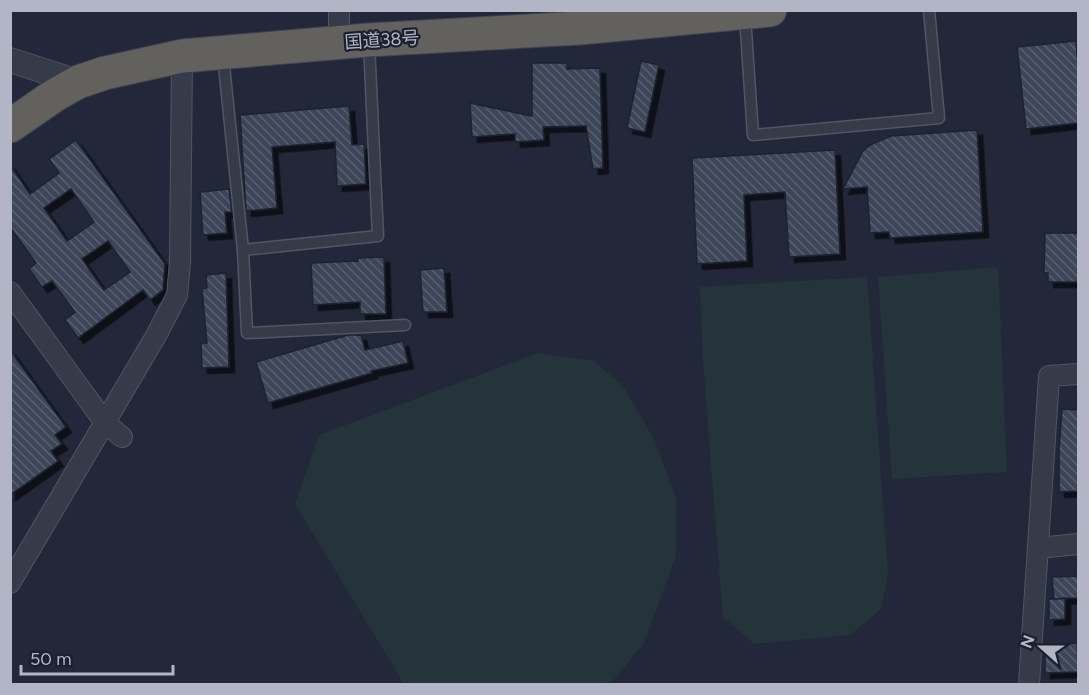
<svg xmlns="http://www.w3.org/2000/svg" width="1089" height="695" font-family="Figtree,'Noto Sans JP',sans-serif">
<defs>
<pattern id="building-back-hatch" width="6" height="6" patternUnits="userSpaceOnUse" patternTransform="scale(1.5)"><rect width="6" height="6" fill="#3e4559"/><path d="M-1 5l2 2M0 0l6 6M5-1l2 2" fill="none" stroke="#585e6f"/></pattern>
<filter id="shadow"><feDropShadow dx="5.5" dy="5.5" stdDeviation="0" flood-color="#0009"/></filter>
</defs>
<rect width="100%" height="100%" fill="#222839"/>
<g fill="#24343a">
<path d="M998 267 1007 472 892 479 878 277Z"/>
<path d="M867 277 888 575 881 609 850 635 754 644 723 617 703 362 700 287Z"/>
<path d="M538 353 594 361 623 386 654 439 676 498V556L644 643 615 679 605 684H404L295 504 319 435Z"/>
</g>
<g fill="url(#building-back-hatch)" stroke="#1d2230" stroke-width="1.5" fill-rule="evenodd" filter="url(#shadow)">
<path d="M1076 41 1078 67V123L1026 129 1017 47Z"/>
<path d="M641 61 659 65 645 132 627 128Z"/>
<path d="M532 63H567V69L600 68 603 168 593 169 586 126 543 127 544 140 515 142V134L472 137 470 103 532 116Z"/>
<path d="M349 106 352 145 364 144 366 184 337 186 335 142 272 147 277 208 246 211 240 115Z"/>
<path d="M977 130 983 232 890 238 889 232 870 233 867 187 843 189 863 151 870 145 891 136Z"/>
<path d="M76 140 165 264 163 290 150 300 143 290 78 338 65 320 75 312 52 281 42 287 29 269 36 263 10 227V165L30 194 59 173 49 159ZM71 189 94 222 67 241 44 208ZM108 241 130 272 104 290 82 259Z"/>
<path d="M835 150 840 254 789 257 785 192 744 195 747 261 697 264 692 158Z"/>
<path d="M229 189 232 212H225L227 233 203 235 200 192Z"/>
<path d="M1045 233H1078V282H1048V273H1044Z"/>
<path d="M384 257 386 314H360V302L313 305 311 263 358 261V258Z"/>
<path d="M444 268 447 312H423L420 270Z"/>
<path d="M226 273 229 367 202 368 201 343H207L202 289 207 288 206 275Z"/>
<path d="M348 335H361L365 350 403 341 408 363 371 371 372 373 268 403 256 362Z"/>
<path d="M10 350 66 427 55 435 62 444 51 451 58 461 10 495Z"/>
<path d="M1062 409 1078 410V491L1059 492V450Z"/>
<path d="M1078 576V598L1055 599 1065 598V619L1049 620V599H1054L1052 577Z"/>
<path d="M1077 643 1078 672 1045 673V652H1059L1058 644Z"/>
</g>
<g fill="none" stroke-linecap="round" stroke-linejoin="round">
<defs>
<g id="service">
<path d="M745 16 753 135 939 118 929 10"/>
<path d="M369 44 378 236 243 250 247 333 405 325"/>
<path d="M223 56 243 250"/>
</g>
<g id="minor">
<path d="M339 43V10"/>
<path d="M10 292 106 424 122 437"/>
<path d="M1038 548 1078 544"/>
<path d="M10 583 157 334 177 295 180 262 182 56"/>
<path d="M1029 684 1049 376 1078 374"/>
</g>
<path id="tertiary" d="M10 60 78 82"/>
<path id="trunk" d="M10 126 55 95 78 82 105 73 182 56 368 40 580 28 770 10"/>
</defs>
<use href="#service" stroke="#515564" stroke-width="13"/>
<use href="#minor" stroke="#515564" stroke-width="22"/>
<use href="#tertiary" stroke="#515564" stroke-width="26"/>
<use href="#trunk" stroke="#3e4251" stroke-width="35"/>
<use href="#service" stroke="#363b49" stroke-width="10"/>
<use href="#minor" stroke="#363b49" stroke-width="20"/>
<use href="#tertiary" stroke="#363b49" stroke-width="24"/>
<use href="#trunk" stroke="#62615e" stroke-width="33"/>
</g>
<g text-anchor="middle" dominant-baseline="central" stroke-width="4.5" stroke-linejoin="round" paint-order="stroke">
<g font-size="18" fill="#b1b5c6" stroke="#1b202e">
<text transform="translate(382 40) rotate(-4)">国道38号</text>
</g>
</g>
<rect width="1089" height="695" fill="none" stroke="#b1b5c6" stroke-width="24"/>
<g transform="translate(1041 647) rotate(291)" stroke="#1b202e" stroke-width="4.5" paint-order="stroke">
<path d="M0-4.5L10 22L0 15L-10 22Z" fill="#b1b5c6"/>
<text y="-9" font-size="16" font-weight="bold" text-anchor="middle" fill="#b1b5c6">N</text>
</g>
<path d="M21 665v9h152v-9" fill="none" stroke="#b1b5c6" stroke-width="3"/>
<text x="30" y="665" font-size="18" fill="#b1b5c6" stroke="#1b202e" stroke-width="4.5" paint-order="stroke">50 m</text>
</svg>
